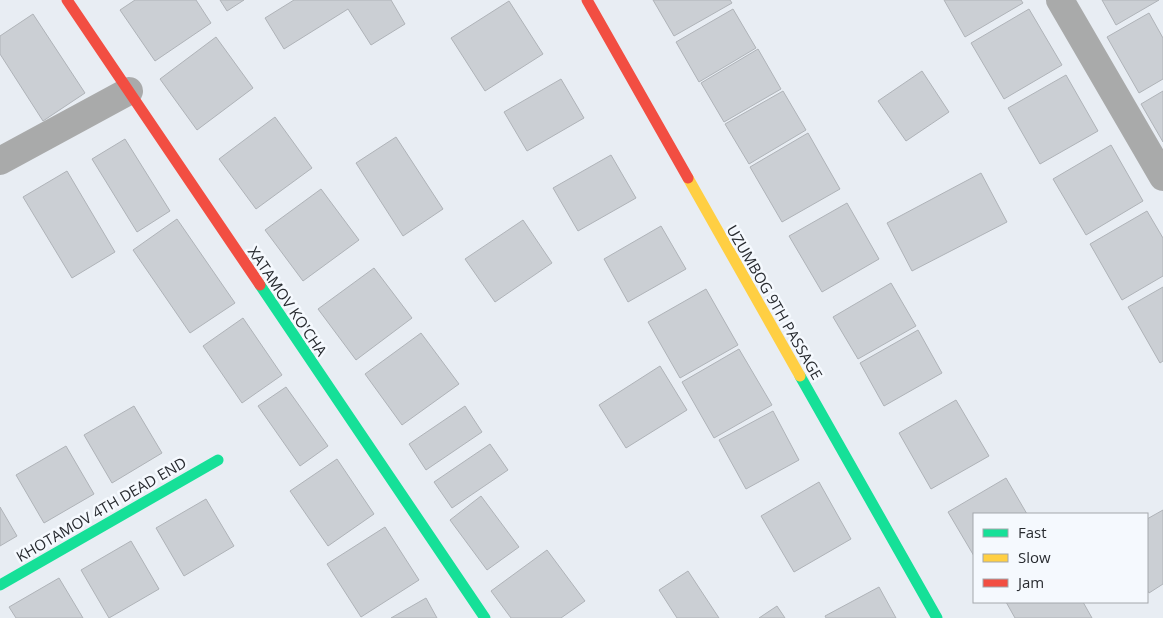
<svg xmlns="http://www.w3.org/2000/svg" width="1163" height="618" font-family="'Open Sans',sans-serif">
<rect width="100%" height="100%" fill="#e8edf3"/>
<g fill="#cbcfd4" stroke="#afb3b8">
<path d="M135 0H196L211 23 155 61 120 10Z"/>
<path d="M220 0H244L227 11Z"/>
<path d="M294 0H391L405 24 371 45 348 9 284 49 265 18Z"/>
<path d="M653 0H730L732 3 674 36Z"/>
<path d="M944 0H1021L1023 3 965 37Z"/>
<path d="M1102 0H1159L1116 25Z"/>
<path d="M509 1 543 54 485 91 451 38Z"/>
<path d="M733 9 756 48 699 82 676 42Z"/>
<path d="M1029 9 1062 65 1004 99 971 43Z"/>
<path d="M1149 13 1163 38V79L1139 93 1107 37Z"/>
<path d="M33 14 85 93 43 121 0 54V36Z"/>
<path d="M216 37 253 88 197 130 160 79Z"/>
<path d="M758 49 781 89 724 122 701 83Z"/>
<path d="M922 71 949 112 906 141 878 101Z"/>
<path d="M1066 75 1098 131 1040 164 1008 108Z"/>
<path d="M561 79 584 118 527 151 504 112Z"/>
<path d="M783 91 806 130 749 164 725 124Z"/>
<path d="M1163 91V142L1141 104Z"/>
<path d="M275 117 312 168 256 209 219 159Z"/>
<path d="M808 133 840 189 782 222 750 167Z"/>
<path d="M396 137 443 209 403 236 356 163Z"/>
<path d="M125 139 170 211 137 232 92 159Z"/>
<path d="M1111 145 1143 201 1086 235 1053 179Z"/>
<path d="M611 155 636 198 578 231 553 188Z"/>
<path d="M67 171 115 252 72 278 23 197Z"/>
<path d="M981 173 1007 222 912 271 887 223Z"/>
<path d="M321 189 359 240 303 281 265 230Z"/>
<path d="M847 203 879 259 822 292 789 236Z"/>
<path d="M1147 211 1163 238V276L1122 300 1090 244Z"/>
<path d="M177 219 235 303 190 333 133 250Z"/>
<path d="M523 220 552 263 495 302 465 259Z"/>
<path d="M661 226 686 269 628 302 604 259Z"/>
<path d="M374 268 412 318 356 360 318 309Z"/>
<path d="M891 283 916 326 858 359 833 317Z"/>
<path d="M1163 287V361L1160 363 1128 307Z"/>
<path d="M706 289 738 345 680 378 648 322Z"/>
<path d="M243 318 282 375 242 403 203 346Z"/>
<path d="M918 330 942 373 884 406 860 363Z"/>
<path d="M421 333 459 384 402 425 365 374Z"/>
<path d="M739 349 772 405 714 438 682 382Z"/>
<path d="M660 366 687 410 626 448 599 405Z"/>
<path d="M286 387 328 446 300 466 258 406Z"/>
<path d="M956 400 989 456 931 489 899 433Z"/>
<path d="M134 406 162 453 112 483 84 435Z"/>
<path d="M465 406 482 432 426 470 409 444Z"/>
<path d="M773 411 799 460 746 489 719 440Z"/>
<path d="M490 444 508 470 452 508 434 482Z"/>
<path d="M66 446 94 494 44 523 16 475Z"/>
<path d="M337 459 374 514 328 546 290 491Z"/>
<path d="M1006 478 1027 514H974V556L948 512Z"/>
<path d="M819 482 851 539 794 572 761 516Z"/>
<path d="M481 496 519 547 487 570 450 520Z"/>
<path d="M206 499 234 546 184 576 156 528Z"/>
<path d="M0 507 17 536 0 546Z"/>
<path d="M1163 510V584L1149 593 1147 589V519Z"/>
<path d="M385 527 419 580 361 617 327 564Z"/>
<path d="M131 541 159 589 109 618 81 570Z"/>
<path d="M547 550 585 601 561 618H511L491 591Z"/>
<path d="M688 571 719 618H677L659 590Z"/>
<path d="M59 578 83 618H16L9 607Z"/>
<path d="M879 587 896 618H826L825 616Z"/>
<path d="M426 598 437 618H391Z"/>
<path d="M1006 602H1083L1092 618H1015Z"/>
<path d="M777 606 785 618H759Z"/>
</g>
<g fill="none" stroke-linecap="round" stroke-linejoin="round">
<g stroke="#a9aaaa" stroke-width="28">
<path d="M1060 0 1163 177"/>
<path d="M0 161 129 91"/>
</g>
<g stroke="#16e098" stroke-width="11">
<path d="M260 285 485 618"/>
<path d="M800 376 937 618"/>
<path d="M0 585 218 460"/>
</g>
<path stroke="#ffcf43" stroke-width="11" d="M688 178 800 376"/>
<g stroke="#f24e42" stroke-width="11">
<path d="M67 0 260 285"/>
<path d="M587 0 688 178"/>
</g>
</g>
<g text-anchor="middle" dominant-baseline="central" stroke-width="5" stroke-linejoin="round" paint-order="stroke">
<g font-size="15" fill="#282b30" stroke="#f5f9fe">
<text transform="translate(288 301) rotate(56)">XATAMOV KO'CHA</text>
<text transform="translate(775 302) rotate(60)">UZUMBOG 9TH PASSAGE</text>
<text transform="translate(101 509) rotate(-30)">KHOTAMOV 4TH DEAD END</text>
</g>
</g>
<rect x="973" y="513" width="175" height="90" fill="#f5f9fe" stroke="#a3a7ac"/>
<rect x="983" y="529" width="25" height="8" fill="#16e098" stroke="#a3a7ac"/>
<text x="1018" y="538" font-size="15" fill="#282b30">Fast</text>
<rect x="983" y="554" width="25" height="8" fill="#ffcf43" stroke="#a3a7ac"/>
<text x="1018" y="563" font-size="15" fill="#282b30">Slow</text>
<rect x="983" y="579" width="25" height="8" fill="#f24e42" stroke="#a3a7ac"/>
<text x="1018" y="588" font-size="15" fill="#282b30">Jam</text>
</svg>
